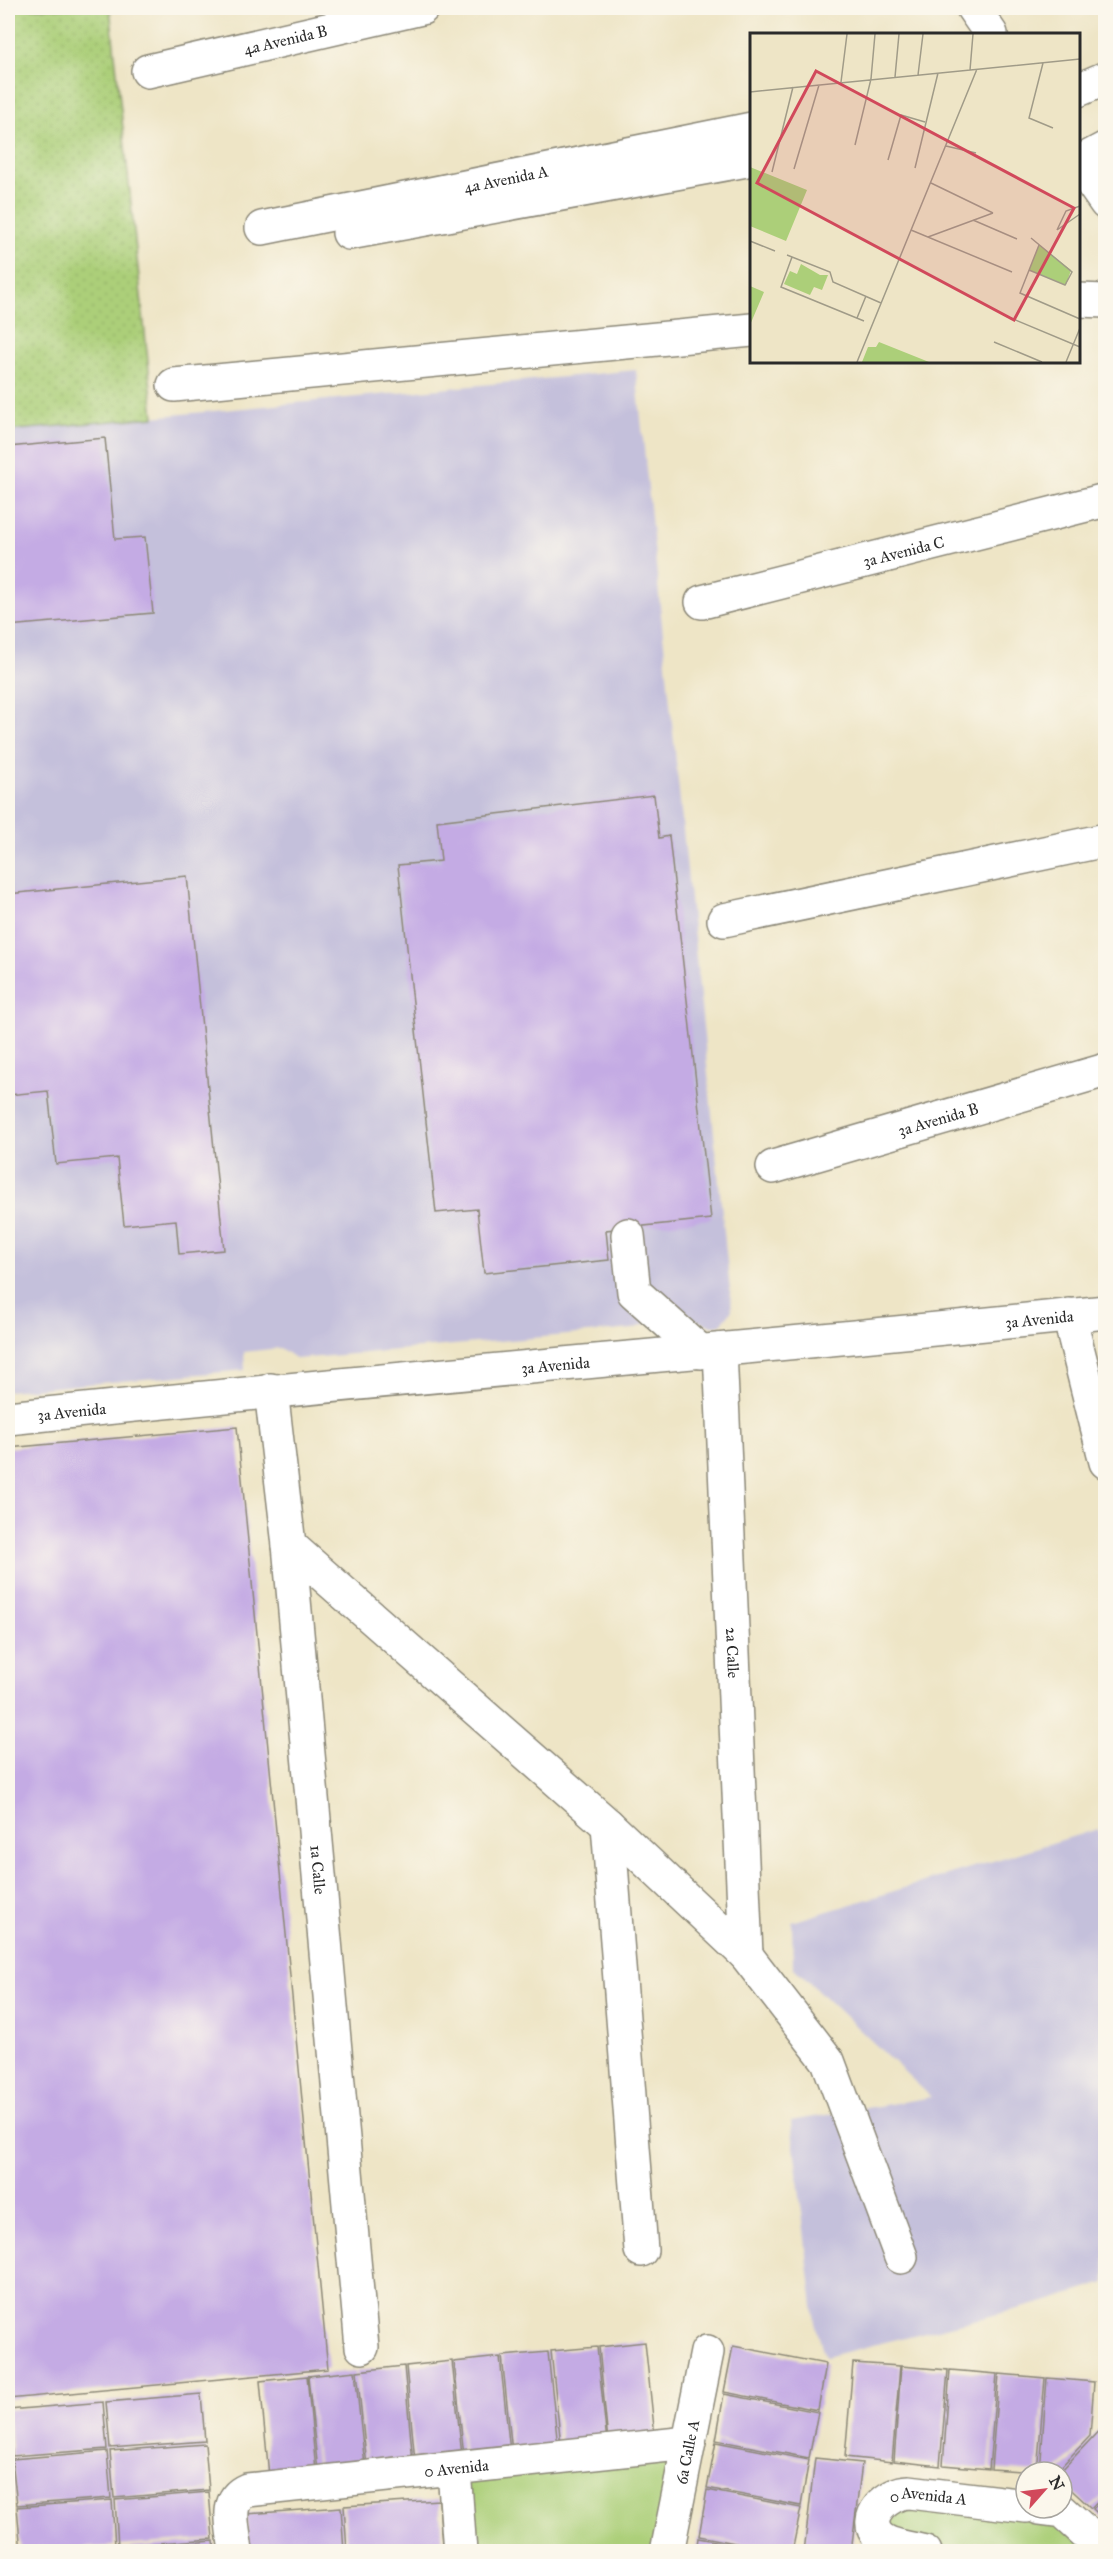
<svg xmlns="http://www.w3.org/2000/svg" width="1113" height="2559" font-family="'IM FELL Great Primer',serif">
<defs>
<pattern id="grass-dots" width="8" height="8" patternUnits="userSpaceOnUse" patternTransform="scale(1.5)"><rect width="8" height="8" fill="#accf79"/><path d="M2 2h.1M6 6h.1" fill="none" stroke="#94b269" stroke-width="1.8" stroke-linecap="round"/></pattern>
</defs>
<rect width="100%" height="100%" fill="#fbf7ec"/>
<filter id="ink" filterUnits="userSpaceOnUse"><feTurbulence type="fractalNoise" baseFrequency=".0167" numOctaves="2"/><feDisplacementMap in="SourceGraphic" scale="12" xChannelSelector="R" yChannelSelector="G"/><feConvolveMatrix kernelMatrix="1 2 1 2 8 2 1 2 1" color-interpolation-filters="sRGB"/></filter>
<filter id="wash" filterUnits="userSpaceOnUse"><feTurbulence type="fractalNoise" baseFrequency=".008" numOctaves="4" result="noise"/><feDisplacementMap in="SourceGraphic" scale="24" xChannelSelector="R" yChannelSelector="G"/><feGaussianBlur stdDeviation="1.35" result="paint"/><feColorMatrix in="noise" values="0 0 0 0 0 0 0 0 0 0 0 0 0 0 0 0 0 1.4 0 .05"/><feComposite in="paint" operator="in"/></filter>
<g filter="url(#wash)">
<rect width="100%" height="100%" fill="#eee5c6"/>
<g fill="#c4c0db">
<path d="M636 370 732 1310 721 1324 712 1326 693 1319 683 1309 633 1329 296 1359 280 1348 244 1352 245 1370 8 1391V431Z"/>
<path d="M1098 1829 1106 1863 1105 2283 1042 2303 825 2357 815 2323 791 2121 931 2097 793 1967 792 1922Z"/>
</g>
<path fill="url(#grass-dots)" stroke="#6c7d52" stroke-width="1.5" d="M8 8H110L154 417 8 431Z"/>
<g fill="#accf79" stroke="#6c7d52" stroke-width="1.5">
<path d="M688 2443 667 2551H460L454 2470Z"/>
<path d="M880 2505 1026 2506 1105 2551H925L875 2525Z"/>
</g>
<g id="blocks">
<g fill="#c4abe4">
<path d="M105 438 115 539 145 537 153 613 8 626V447Z"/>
<path d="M654 795 659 838 669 836 711 1219 606 1230 609 1260 484 1273 477 1209 436 1213 398 865 441 861 437 821Z"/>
<path d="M187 876 224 1250 179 1254 176 1220 124 1225 117 1158 56 1164 48 1091 8 1095V894Z"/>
<path d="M237 1427 328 2369 8 2399V1448Z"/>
<path d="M645 2342 655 2437 608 2441 599 2347Z"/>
<path d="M733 2346 826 2364 818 2410 724 2392Z"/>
<path d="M597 2347 607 2442 561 2446 551 2351Z"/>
<path d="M548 2352 558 2447 512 2452 502 2356Z"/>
<path d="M500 2357 510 2452 464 2456 454 2362Z"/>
<path d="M452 2361 462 2456 415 2461 406 2366Z"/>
<path d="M853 2363 900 2366 892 2462 845 2457Z"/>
<path d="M404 2366 413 2462 367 2466 357 2371Z"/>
<path d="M901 2366 948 2370 940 2466 894 2461Z"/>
<path d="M950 2370 997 2374 989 2469 943 2465Z"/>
<path d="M355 2371 365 2466 318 2471 308 2376Z"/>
<path d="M999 2374 1045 2378 1037 2472 991 2469Z"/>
<path d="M307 2376 316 2471 269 2476 260 2381Z"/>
<path d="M1047 2378 1094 2382 1090 2436 1056 2472H1040Z"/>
<path d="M201 2394 205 2441 110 2448 106 2402Z"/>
<path d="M724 2394 818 2412 809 2458 716 2440Z"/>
<path d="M103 2402 107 2449 12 2456 8 2410Z"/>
<path d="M1106 2423V2492L1091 2508 1062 2481V2472H1060Z"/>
<path d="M716 2442 809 2460 801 2506 707 2488Z"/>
<path d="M205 2444 209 2490 114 2498 110 2451Z"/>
<path d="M107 2451 111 2498 17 2505 12 2459Z"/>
<path d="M815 2458 862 2463 851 2552H804Z"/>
<path d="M707 2490 801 2508 792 2552H781L699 2536Z"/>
<path d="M209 2492 213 2539 118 2546 115 2500Z"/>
<path d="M1106 2495V2521L1093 2509Z"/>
<path d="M112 2500 115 2546 21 2552 17 2507Z"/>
<path d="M439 2500 442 2546 347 2552 344 2506Z"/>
<path d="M341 2507 344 2552H249L246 2514Z"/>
<path d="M698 2538 765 2550V2552H696Z"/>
<path d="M214 2541 215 2552H119V2549Z"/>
<path d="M443 2548V2552H416V2550Z"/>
</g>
</g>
</g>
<g filter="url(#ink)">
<use href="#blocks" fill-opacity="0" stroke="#8c8878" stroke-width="1.5"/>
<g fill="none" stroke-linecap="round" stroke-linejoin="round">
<defs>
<g id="minor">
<path id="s1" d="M148 71 422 8"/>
<path d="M1078 90 1106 78"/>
<path d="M1078 163 1106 148"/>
<path id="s2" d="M262 228 752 129"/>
<path d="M349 233 752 159"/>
<path d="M1078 300 1106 301"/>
<path d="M174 385 752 330"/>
<path id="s3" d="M702 602 1106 500"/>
<path d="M724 920 1106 840"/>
<path id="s4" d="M773 1167 1106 1070"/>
<path d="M628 1235 634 1292 701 1352"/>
<path d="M1069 1315 1106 1462"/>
<path id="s5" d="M720 1350 746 1955"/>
<path id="s6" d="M271 1390 289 1545 362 2347"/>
<path id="s7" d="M8 1418C373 1379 740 1350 1106 1312"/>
<path d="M289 1545 608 1825 746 1955 828 2061 901 2257"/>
<path d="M608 1825 641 2250"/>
<path d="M454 2470 460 2552"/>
<path d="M1039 2508 1062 2511 1106 2551"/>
<path id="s8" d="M236 2552C234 2529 223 2500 247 2490L688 2443"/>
<path id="s9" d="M667 2552 707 2352"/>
<path id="s10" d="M925 2552C912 2548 889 2547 879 2537 860 2517 889 2492 909 2492L1026 2506"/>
</g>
<g id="major">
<path d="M973 8 991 34"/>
<path d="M1078 163 1106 203"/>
</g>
</defs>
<use href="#minor" stroke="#8c8878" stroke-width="36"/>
<use href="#major" stroke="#8c8878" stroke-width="36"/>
<use href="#minor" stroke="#fff" stroke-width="33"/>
<use href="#major" stroke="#fff" stroke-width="33"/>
</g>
</g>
<g text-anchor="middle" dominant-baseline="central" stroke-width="6" stroke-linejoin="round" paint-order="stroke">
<g font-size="16" fill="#2b2b2b" stroke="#fbf7ec">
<text stroke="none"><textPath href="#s1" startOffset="141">4a Avenida B</textPath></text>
<text stroke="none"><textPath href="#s2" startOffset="249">4a Avenida A</textPath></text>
<text stroke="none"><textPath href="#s3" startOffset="208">3a Avenida C</textPath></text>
<text stroke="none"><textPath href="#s4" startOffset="172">3a Avenida B</textPath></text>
<text stroke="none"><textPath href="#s7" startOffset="1036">3a Avenida</textPath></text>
<text stroke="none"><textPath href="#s7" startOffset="550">3a Avenida</textPath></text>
<text stroke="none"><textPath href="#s7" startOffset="64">3a Avenida</textPath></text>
<text stroke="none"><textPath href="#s5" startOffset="303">2a Calle</textPath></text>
<text stroke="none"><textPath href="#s6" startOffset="482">1a Calle</textPath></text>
<text stroke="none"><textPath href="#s9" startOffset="102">6a Calle A</textPath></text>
<text stroke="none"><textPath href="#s8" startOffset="279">0 Avenida</textPath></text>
<text stroke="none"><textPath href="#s10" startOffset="135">0 Avenida A</textPath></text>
</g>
</g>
<g transform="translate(750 33)">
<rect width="330" height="330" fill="#eee5c6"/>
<path d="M0 134 57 157 36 208 0 193ZM0 253 14 259 0 292ZM129 309 179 329H112L118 314H126Z" fill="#accf79"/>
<path d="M289 212 321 237 316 252 279 237ZM51 231 70 242H78L72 257 64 254 60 262 34 251 40 238 47 241Z" fill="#accf79"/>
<path fill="none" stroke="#a09b88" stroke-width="1.5" d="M293 30 279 85 303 95M220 37 223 1M168 42 173 1M145 44 149 1M91 49 97 1M0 59 330 26M105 112 121 46 125 1M196 113 226 120M138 127 151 82 175 89M165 135 188 40M44 136 69 52M22 139 43 54M181 150 243 180M223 187 267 206M161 197 262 239M307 197 316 178 330 173M307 197 330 181M178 204 243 180M0 208 25 218M289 212 270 260 330 286M37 222 80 239 83 249 131 270M42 224 31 254 114 288M279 237 315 252 322 239 281 205M256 283 330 314M107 285 116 263M244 309 292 329M107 329 227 36M316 329 330 295"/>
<path fill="#d1495b" fill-opacity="0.15" stroke="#d1495b" stroke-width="3" d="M66 38 324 175 264 287 7 150Z"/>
<rect width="330" height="330" fill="none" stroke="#2b2b2b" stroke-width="3"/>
</g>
<rect width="1113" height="2559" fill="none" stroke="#fbf7ec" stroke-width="30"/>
<g transform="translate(1044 2490) rotate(62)"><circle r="28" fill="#fbf7ec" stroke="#a8a59f" stroke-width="1.5"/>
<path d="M0-4.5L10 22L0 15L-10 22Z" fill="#d1495b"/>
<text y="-9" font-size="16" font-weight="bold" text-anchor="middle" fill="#2b2b2b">N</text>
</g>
</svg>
